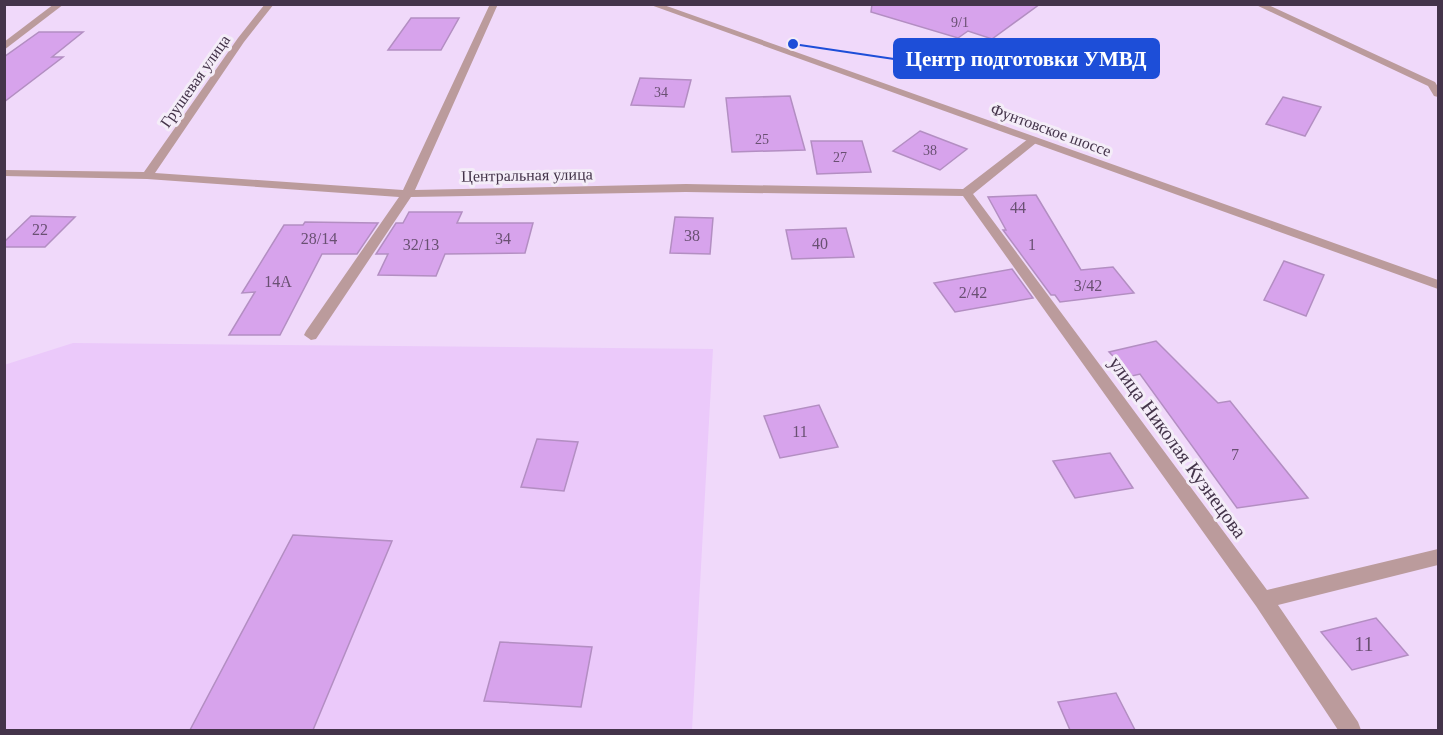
<svg xmlns="http://www.w3.org/2000/svg" width="1443" height="735" font-family="Georgia,serif">
<rect width="100%" height="100%" fill="#f0d9fa"/>
<path fill="#ebc9fa" d="M73 343 713 349 692 730H5L4 365Z"/>
<g fill="#d7a3ec" stroke="#b38ec2" stroke-width="1.5">
<path d="M872 4H1040L992 39 968 31 958 38 871 12Z"/>
<path d="M411 18H459L441 50H388Z"/>
<path d="M39 32H83L52 57H63L4 102V57Z"/>
<path d="M640 78 691 80 684 107 631 105Z"/>
<path d="M790 96 805 150 732 152 726 98Z"/>
<path d="M1283 97 1321 107 1305 136 1266 124Z"/>
<path d="M920 131 967 149 940 170 893 151Z"/>
<path d="M811 141H862L871 172 817 174Z"/>
<path d="M1036 195 1081 270 1113 267 1134 293 1060 302 1055 295H1051L1003 230H1006L988 197Z"/>
<path d="M409 212H462L457 223H533L525 253 445 254 436 276 378 275 388 254H376L396 223H403Z"/>
<path d="M31 216 75 217 45 247H4V242Z"/>
<path d="M675 217 713 218 710 254 670 253Z"/>
<path d="M305 222 378 223 357 254H322L280 335H229L255 292 242 293 284 225H303Z"/>
<path d="M846 228 854 257 792 259 786 230Z"/>
<path d="M1284 261 1324 275 1306 316 1264 300Z"/>
<path d="M1012 269 1033 298 955 312 934 283Z"/>
<path d="M1156 341 1218 403 1230 401 1308 498 1237 508 1140 374 1132 376 1109 352Z"/>
<path d="M819 405 838 447 780 458 764 416Z"/>
<path d="M537 439 578 442 564 491 521 487Z"/>
<path d="M1110 453 1133 488 1075 498 1053 461Z"/>
<path d="M293 535 392 541 313 730H190Z"/>
<path d="M1376 618 1408 655 1352 670 1321 632Z"/>
<path d="M500 642 592 647 581 707 484 701Z"/>
<path d="M1116 693 1135 730H1070L1058 702Z"/>
</g>
<g fill="none" stroke-linecap="round" stroke-linejoin="round">
<g fill="#bb9b9c" fill-rule="evenodd">
<path d="M54 4H64L4 50V42Z"/>
<path d="M265 4H274L244 42 155 173 403 190 490 4H498L415 190 686 184 963 189 1028 139H1036V143L973 194 1267 590 1438 549V565L1278 605 1358 722 1361 730H1338L1256 606 963 196 686 192 411 197 316 339 311 340 304 335 306 331 399 197 147 179 4 176V170L144 172 238 38Z"/>
<path d="M1254 4H1266L1435 82 1438 87V97L1434 96 1428 86Z"/>
</g>
<path fill="#bb9b9c" fill-rule="evenodd" d="M648 4H661L1438 280V289Z"/>
</g>
<g text-anchor="middle" dominant-baseline="central" stroke-width="6" stroke-linejoin="round" paint-order="stroke">
<g font-size="14" fill="#695072">
<text x="960" y="22">9/1</text>
<text x="661" y="92">34</text>
<text x="762" y="139">25</text>
<text x="930" y="150">38</text>
<text x="840" y="157">27</text>
</g>
<g font-size="16" fill="#44344a" stroke="#f4edf8">
<text transform="translate(195 81) rotate(-55)">Грушевая улица</text>
<text transform="translate(1051 130) rotate(20)">Фунтовское шоссе</text>
<text transform="translate(527 175) rotate(-1)">Центральная улица</text>
</g>
<g font-size="16" fill="#695072">
<text x="1018" y="207">44</text>
<text x="40" y="229">22</text>
<text x="692" y="235">38</text>
<text x="319" y="238">28/14</text>
<text x="503" y="238">34</text>
<text x="820" y="243">40</text>
<text x="421" y="244">32/13</text>
<text x="1032" y="244">1</text>
<text x="278" y="281">14А</text>
<text x="1088" y="285">3/42</text>
<text x="973" y="292">2/42</text>
<text x="800" y="431">11</text>
<text x="1235" y="454">7</text>
</g>
<g font-size="20" fill="#44344a" stroke="#f4edf8">
<text transform="translate(1178 447) rotate(54)">улица Николая Кузнецова</text>
</g>
<g font-size="20" fill="#695072">
<text x="1364" y="644">11</text>
</g>
</g>
<path fill="none" stroke="#1d4ed8" stroke-width="2" d="M793 44L894 59"/>
<circle fill="#1d4ed8" stroke="#f4edf8" stroke-width="2" cx="793" cy="44" r="6"/>
<rect fill="#1d4ed8" stroke="#1d4ed8" stroke-width="2" x="894" y="39" width="265" height="39" rx="6"/>
<g font-size="21" text-anchor="middle" font-weight="bold" fill="#fff">
<text x="1026" y="66">Центр подготовки УМВД</text>
</g>
<rect width="1443" height="735" fill="none" stroke="#44344a" stroke-width="12"/>
</svg>
